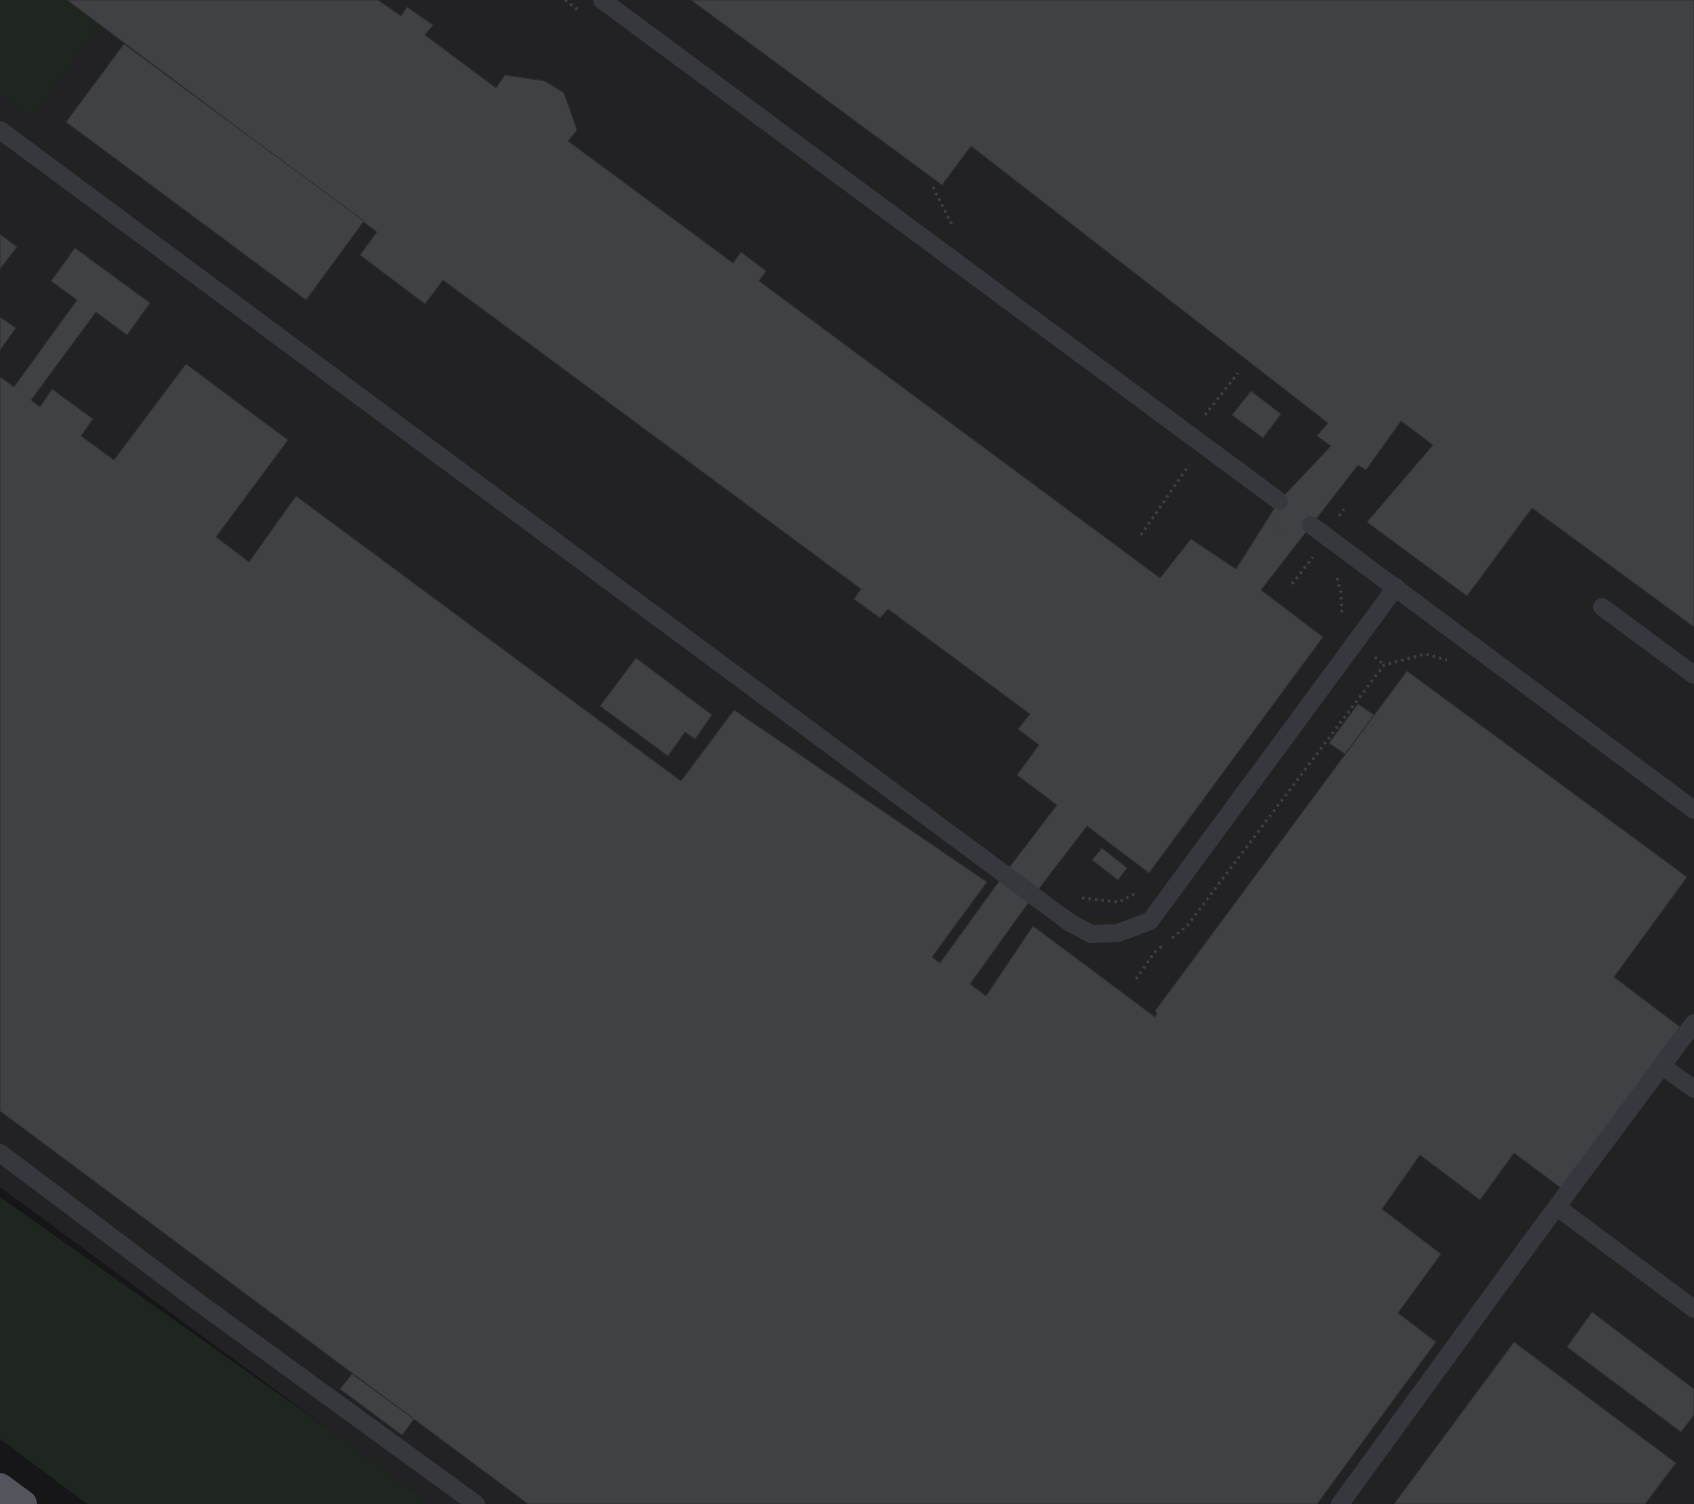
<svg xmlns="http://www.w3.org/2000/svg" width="1694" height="1504" font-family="Overpass,sans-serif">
<rect width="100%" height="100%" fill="#161618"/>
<path fill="#222225" d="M0 0H1694V1504H430L0 1187Z"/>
<g fill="#1e261f">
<path d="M0 0H67L100 25 38 110 27 115 0 95Z"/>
<path d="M0 1197 344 1440 430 1504H87L0 1439Z"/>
</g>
<g fill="#404145" stroke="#303034">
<path d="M67 0H378L401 16 407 7 433 25 425 35 496 88 505 75 545 81 564 93 577 130 568 141 733 263 741 252 766 271 759 281 1160 578 1191 539 1236 569 1279 501 1331 446 1317 436 1328 423 971 146 942 185 691 0H1694V627L1532 508 1467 596 1367 522 1433 445 1401 421 1366 470 1358 465 1261 590 1323 637 1149 873 1087 826 1034 895 970 984 986 996 1033 926 1155 1017 1157 1013 1155 1011 1407 671 1687 877 1614 977 1680 1027 1561 1188 1514 1153 1480 1200 1420 1155 1382 1209 1441 1254 1398 1313 1436 1342 1317 1504H528L0 1111V377L14 387 77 300 51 281 75 248 150 303 127 335 96 312 31 400 40 407 52 389 93 419 81 436 114 460 186 364 288 440 216 537 249 562 296 496 681 781 734 710 987 882 932 957 940 963 1005 873 1057 805 1017 775 1039 745 1018 729 1030 714 888 609 880 618 854 599 861 589 443 280 425 304 360 255 377 232Z"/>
<path d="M124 44 364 221 306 300 66 122Z"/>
<path d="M0 234 17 247 0 269Z"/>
<path d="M0 317 16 328 0 350Z"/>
<path d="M1251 391 1281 414 1263 438 1232 415Z"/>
<path d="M636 658 712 715 695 739 685 732 668 756 600 706Z"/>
<path d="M1358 704 1374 715 1345 754 1329 743Z"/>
<path d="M1102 848 1127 868 1118 880 1092 860Z"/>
<path d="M1592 1312 1694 1389V1415L1681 1432 1567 1347Z"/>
<path d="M1514 1342 1676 1463 1645 1504H1394Z"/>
<path d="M352 1374 414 1419 402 1435 340 1389Z"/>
</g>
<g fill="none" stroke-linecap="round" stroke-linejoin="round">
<g stroke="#3d3f44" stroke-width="3" stroke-dasharray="2.5 4" stroke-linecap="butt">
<path d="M565 0 578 10"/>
<path d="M933 187 952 225"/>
<path d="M1205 415 1238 373"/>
<path d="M1339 516 1344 509"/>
<path d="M1274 526 1287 536"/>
<path d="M1141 535 1189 465"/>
<path d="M1337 578 1341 593 1342 616"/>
<path d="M1292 584 1313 557"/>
<path d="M1375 657 1384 665"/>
<path d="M1082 898 1119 902 1138 892"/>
<path d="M1172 938 1187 926 1384 665 1425 654 1447 660"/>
<path d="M1136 979 1154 953 1163 945"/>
</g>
<g stroke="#37383d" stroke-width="18">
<path d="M602 0 1279 501"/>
<path d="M0 130 1069 922 1091 934 1118 933 1150 921 1396 587"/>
<path d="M1311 525 1694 810"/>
<path d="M1602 607 1694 675"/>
<path d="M1662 1066 1694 1089"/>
<path d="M0 1153 198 1302 476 1504"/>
<path d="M1557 1207 1694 1309"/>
<path d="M1340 1504 1535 1236 1694 1023"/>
</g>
<path stroke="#53555c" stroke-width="28" d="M0 1487 23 1504"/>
</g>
</svg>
